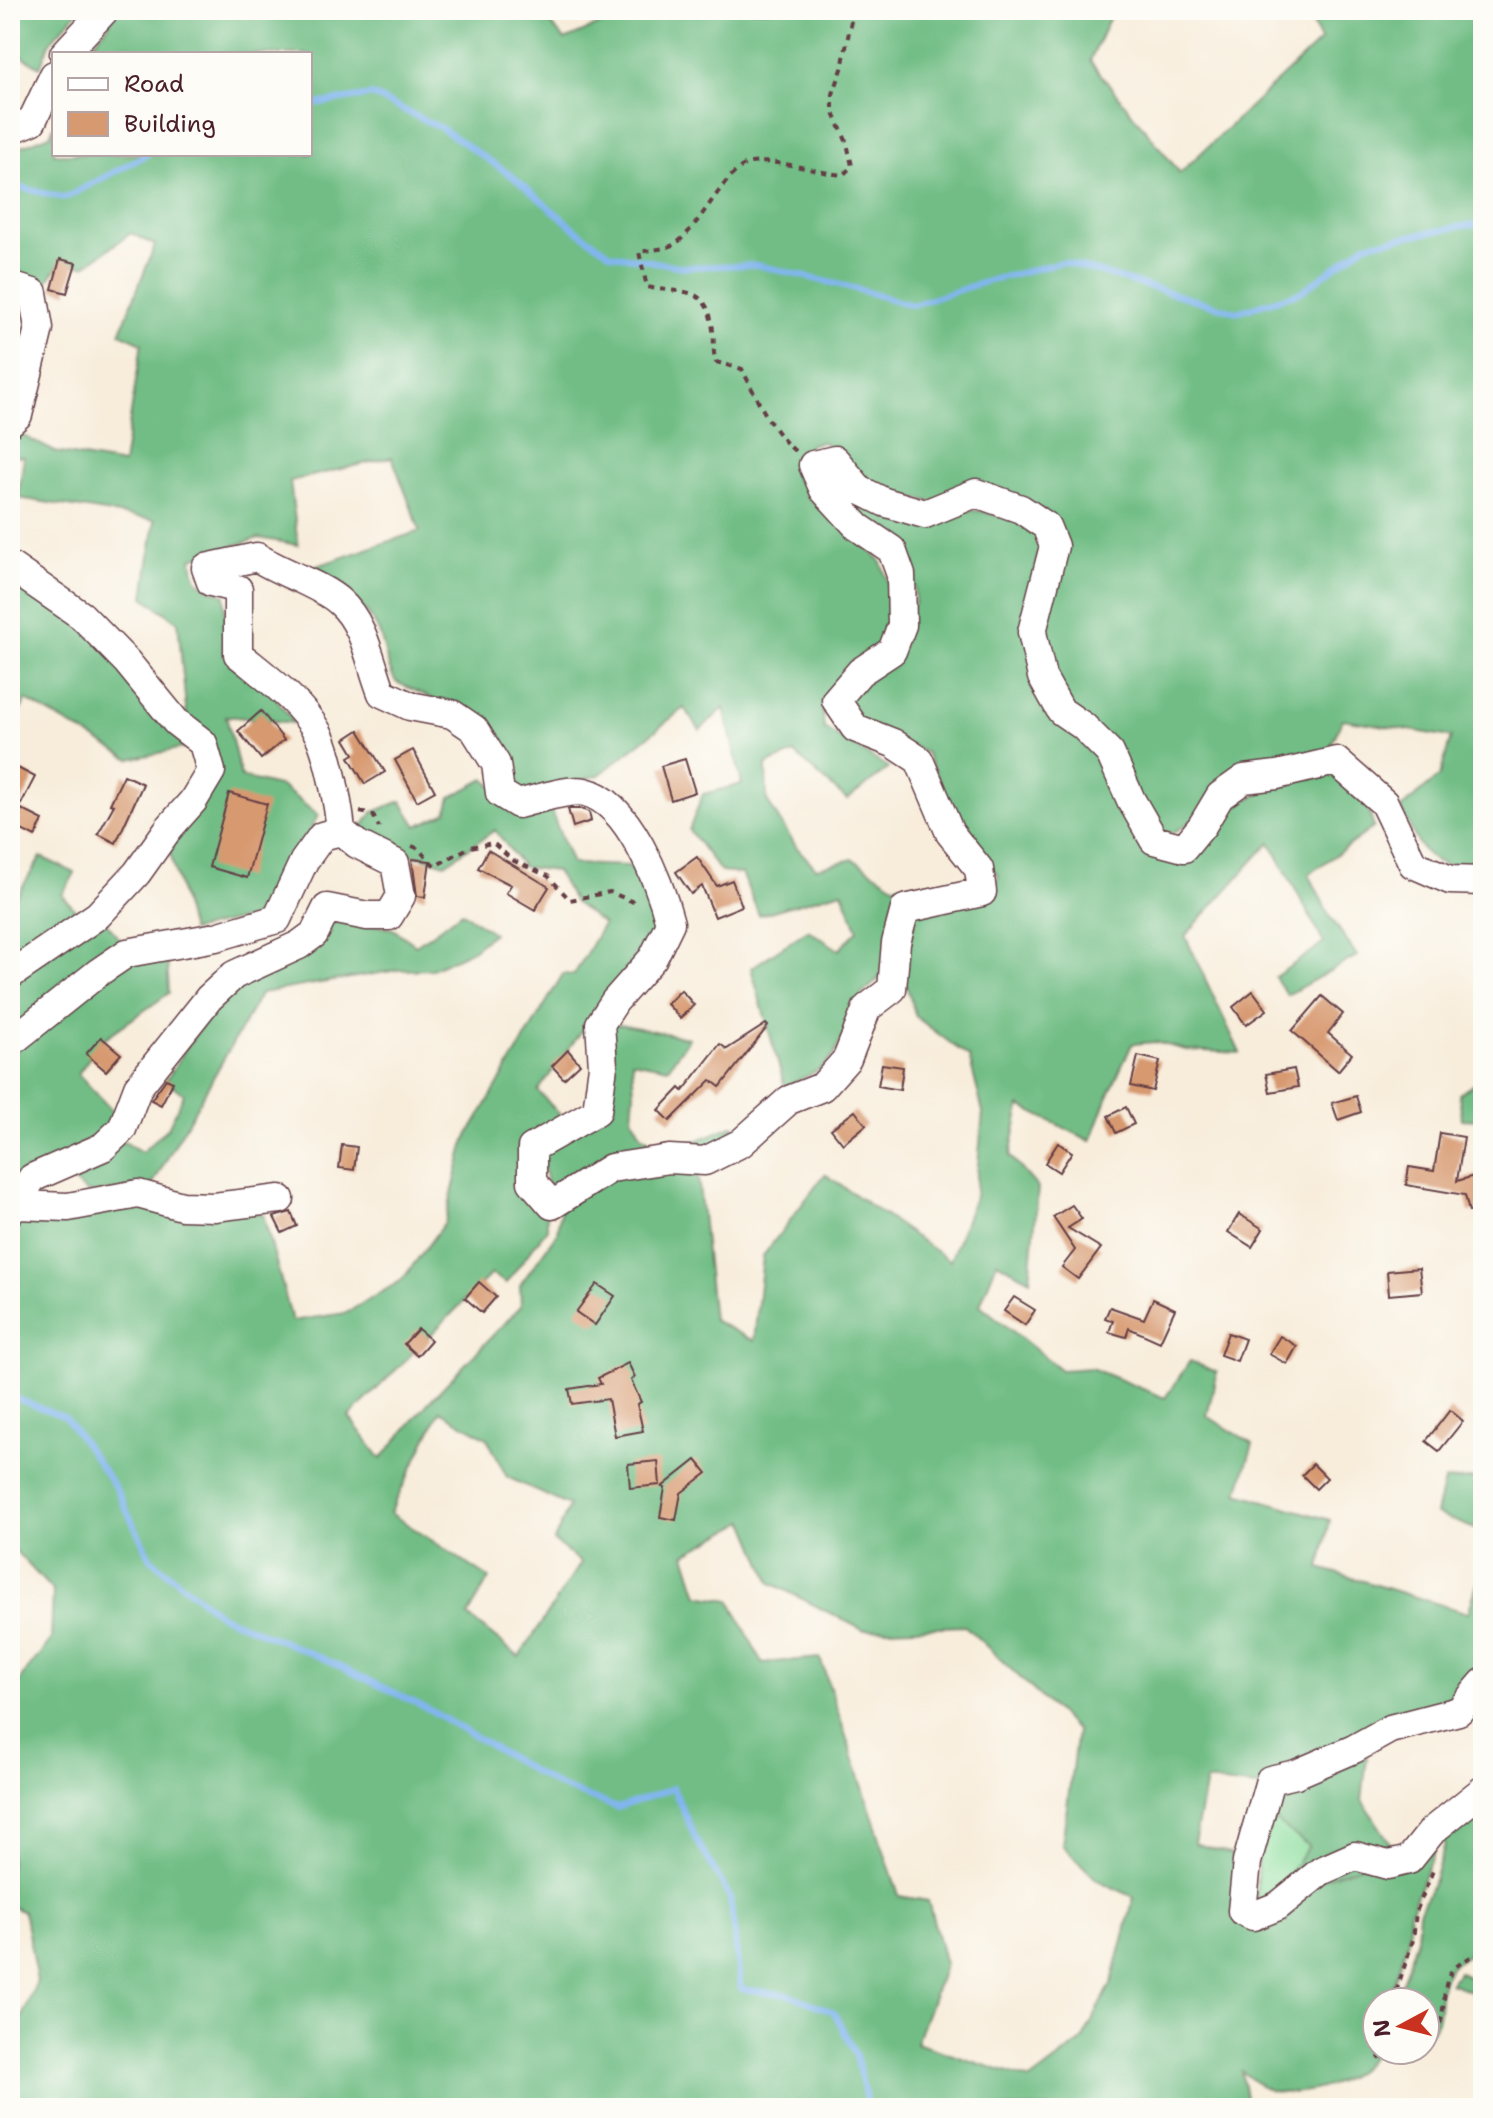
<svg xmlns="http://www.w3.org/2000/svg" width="1493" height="2118" font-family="'Shantell Sans',sans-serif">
<rect width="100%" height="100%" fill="#fdfcf7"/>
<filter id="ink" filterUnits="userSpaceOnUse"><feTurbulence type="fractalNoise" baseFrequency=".0125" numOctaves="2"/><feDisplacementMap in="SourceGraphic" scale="16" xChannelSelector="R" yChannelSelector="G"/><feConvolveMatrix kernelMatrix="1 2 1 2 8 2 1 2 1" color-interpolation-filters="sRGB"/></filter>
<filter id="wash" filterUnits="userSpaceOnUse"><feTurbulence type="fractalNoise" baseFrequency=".006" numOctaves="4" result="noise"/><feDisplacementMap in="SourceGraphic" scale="32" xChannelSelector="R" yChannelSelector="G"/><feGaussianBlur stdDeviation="1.8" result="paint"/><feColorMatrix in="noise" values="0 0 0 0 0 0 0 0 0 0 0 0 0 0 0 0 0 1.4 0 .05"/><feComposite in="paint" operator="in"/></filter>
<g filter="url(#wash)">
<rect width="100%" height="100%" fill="#f8eddb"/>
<path fill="#8cde9e" stroke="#6b7e64" stroke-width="2" d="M1267 1815 1309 1846 1285 1879 1286 1891 1256 1910 1258 1851Z"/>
<g fill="#71bd85" stroke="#5e6e58" stroke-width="2" fill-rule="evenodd">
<path d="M19 10H79L50 42 40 67 10 49Z"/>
<path d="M116 10H538L565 40 608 21 613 10H1113L1090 61 1180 173 1321 40 1306 10H1483V869C1425 867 1424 857 1401 808L1440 776 1451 737 1343 719 1329 749 1282 764 1252 763 1224 775 1191 822 1172 833 1155 830 1083 717 1046 675 1044 510 928 501 871 488 835 450 823 442 811 444 801 456V475L807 497 880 560 891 590 887 640 837 679 822 706 824 728 889 768 847 800 794 753 766 765 767 801 797 848 816 868 853 859 894 885 969 882 898 901 885 973 862 994 834 1055 821 1069 785 1087 751 968 808 930 839 950 858 930 842 891 759 915 742 874 721 872 689 830 703 794 742 784 724 708 700 730 684 708 599 775 523 797 505 776 500 743 486 723 396 682C384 663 386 645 377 628 365 603 333 583 311 568L420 531 392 457 290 481 298 545 259 538 192 558C194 585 201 585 225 595V628L294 723 226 716 241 777 282 787 318 815 270 913 191 931 168 845 206 797 187 720 178 622 144 597 155 520 18 498 24 457 10 456V433L14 431 55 452 123 464 142 343 120 333 155 245 131 233 85 266 60 263 45 285 10 276V144L20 147 50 135 54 126V154H310V54H84L108 26Z"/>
<path d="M831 481 860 503 981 511 1015 521 1041 538 1024 634 1102 758 1144 841 1162 859 1192 855 1230 807 1268 790 1334 770 1364 797 1374 827 1309 874 1328 913 1357 956 1287 995 1275 977 1324 943 1270 842 1185 936 1240 1053 1186 1050 1155 1042 1132 1044 1108 1096 1091 1141 1020 1106 1010 1156 1038 1188 1030 1280 997 1262 980 1305 1061 1370 1091 1368 1165 1398 1190 1361 1217 1372 1207 1416 1253 1444 1238 1493 1330 1520 1320 1568 1468 1613 1483 1566V1658L1475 1683 1461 1696 1258 1787 1206 1781 1194 1843 1243 1858 1233 1912 1358 1863 1434 1851 1410 1912 1408 1940 1389 1997 1391 2002H1377C1377 2016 1380 2033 1376 2046 1366 2080 1299 2102 1267 2089 1258 2085 1249 2077 1241 2071L1248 2108H10V2034L17 2030 37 1981 24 1912 10 1906V1692L51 1640 53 1591 10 1545V1225L32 1215 135 1203 263 1214 292 1321 346 1313 402 1280 445 1222 465 1141 563 974 574 975 603 924 574 902 556 871 523 867 495 830 445 864 396 849 361 829 373 812 401 801 417 826 447 812 451 797 485 779 521 814 551 811 572 864 629 866 654 898 656 929 538 1091 562 1117 527 1140 547 1213V1229L506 1283 491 1274 349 1417 381 1459 428 1403 521 1306 520 1285 557 1233 561 1207 617 1171 697 1166 713 1320 754 1341 763 1256 825 1174 950 1261 975 1196 983 1112 969 1057 916 1017 900 965 910 913 988 896 999 876 966 837 926 753 856 720 847 699 915 602 913 563 898 544 869 527ZM440 1411 487 1438 507 1477 569 1506 554 1541 581 1563 519 1657 468 1616 489 1578 390 1513ZM745 1521 771 1583 863 1630 965 1626 1077 1731 1062 1845 1097 1880 1134 1897 1112 1982 1082 2041 1030 2080 916 2043 945 1964 928 1901 899 1896 820 1658 762 1663 730 1600 698 1595 685 1554Z"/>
<path d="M10 572 79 620 198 745 130 759 26 700 10 730Z"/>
<path d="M41 857 75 873 62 895 82 917 10 966V895L16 897Z"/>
<path d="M462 912 493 933 471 951 432 969 398 970 261 993 151 1187 88 1193 63 1174 124 1142 142 1152 168 1128 184 1094 166 1081C181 1056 196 1031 215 1009 249 972 293 945 333 916L393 929 416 945Z"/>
<path d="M103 919 125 945 10 1036V979Z"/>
<path d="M130 958H167L169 993 101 1041 78 1074 116 1115 101 1131 10 1192V1055Z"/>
<path d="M609 1024 624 1025 689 1038 668 1068 632 1061 634 1093 632 1118 642 1136 660 1146 691 1143 734 1125 740 1138 550 1195 539 1150 604 1111Z"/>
<path d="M1483 1078V1120L1462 1119 1459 1094Z"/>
<path d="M1483 1478V1532L1436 1514 1444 1481Z"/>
<path d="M1367 1757 1362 1800 1397 1854 1286 1891 1285 1879 1309 1846 1267 1815 1276 1783Z"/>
<path d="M1483 1794V1945C1473 1952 1459 1959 1451 1967 1431 1989 1449 2020 1425 2038V2002H1400L1397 1997 1417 1938 1419 1912 1434 1880 1445 1844 1438 1830Z"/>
<path d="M1459 1972 1483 1983V2006L1469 1990 1450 1983Z"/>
</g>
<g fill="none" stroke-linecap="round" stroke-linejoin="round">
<g stroke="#82b5ef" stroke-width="6">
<path d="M310 105 372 95 441 128 512 176 575 229 611 254 683 267 757 265 849 287 912 305 991 280 1063 262 1237 312 1301 292 1366 244 1469 225 1483 226"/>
<path d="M10 185 65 198 148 154"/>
<path d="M10 1396 65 1417 115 1487 151 1559 220 1615 324 1659 428 1709 558 1786 618 1808 673 1788 695 1837 730 1897 741 1989 790 1995 834 2012 856 2055 868 2108"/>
</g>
</g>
<g id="blocks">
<g fill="#d79970">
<path d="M60 259 76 263 67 293 52 289Z"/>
<path d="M261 711 284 740 261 759 238 731Z"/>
<path d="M359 730 385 772 365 784 349 757 354 754 345 739Z"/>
<path d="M413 750 435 791 417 801 395 760Z"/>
<path d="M685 759 695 792 671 800 661 766Z"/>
<path d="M10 764 35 777 19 808 43 820 35 837 10 824Z"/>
<path d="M124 775 143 784 116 843 98 834 114 805 110 804Z"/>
<path d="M229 793 267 804 247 878 209 867Z"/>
<path d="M568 809H581L589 812 591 821 573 827Z"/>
<path d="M488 850 549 887 535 910 506 893 511 885 478 868Z"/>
<path d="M697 857 717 886 732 880 742 906 715 917 702 886 691 894 676 872Z"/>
<path d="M412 859 430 861 425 897 417 896Z"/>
<path d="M681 990 694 1005 680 1018 667 1004Z"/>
<path d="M1253 991 1267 1010 1246 1025 1233 1007Z"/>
<path d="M1322 996 1343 1014 1328 1033 1352 1054 1338 1071 1292 1031Z"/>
<path d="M766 1024 768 1026 720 1087 711 1080 670 1121 659 1110 680 1088 683 1091 720 1044 727 1049Z"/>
<path d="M101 1037 121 1054 106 1071 86 1054Z"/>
<path d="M568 1050 580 1064 564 1079 552 1066Z"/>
<path d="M1138 1056 1160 1061 1153 1091 1131 1086Z"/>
<path d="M882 1064 903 1067 900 1090 878 1086Z"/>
<path d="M1294 1069 1298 1087 1270 1092 1266 1074Z"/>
<path d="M166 1079 173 1082 161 1105 151 1100Z"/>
<path d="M1356 1096 1361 1112 1338 1120 1332 1103Z"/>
<path d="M1126 1107 1134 1124 1116 1133 1108 1116Z"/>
<path d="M855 1111 866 1125 843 1144 831 1129Z"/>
<path d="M1440 1133 1464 1137 1457 1181 1481 1174 1483 1209 1469 1212 1465 1195 1406 1185 1409 1167 1434 1171Z"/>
<path d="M1058 1143 1072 1152 1059 1172 1045 1163Z"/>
<path d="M342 1145 357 1147 354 1170 339 1168Z"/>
<path d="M1072 1205 1082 1219 1068 1228 1101 1248 1078 1279 1062 1267 1075 1250 1053 1217Z"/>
<path d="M291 1212 297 1226 282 1233 274 1217Z"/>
<path d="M1239 1214 1263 1229 1252 1247 1228 1232Z"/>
<path d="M1419 1268 1422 1292 1389 1295 1387 1271Z"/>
<path d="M479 1282 496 1297 482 1313 465 1298Z"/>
<path d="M597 1284 615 1296 595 1325 576 1312Z"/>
<path d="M1014 1297 1035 1310 1025 1325 1004 1311Z"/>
<path d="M1153 1299 1175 1309 1160 1342 1129 1328 1126 1337 1109 1332 1113 1321 1105 1318 1110 1307 1144 1319Z"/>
<path d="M418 1329 431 1340 417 1356 404 1344Z"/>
<path d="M1228 1333 1245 1339 1237 1361 1220 1355Z"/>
<path d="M1280 1336 1297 1346 1287 1364 1269 1354Z"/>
<path d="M628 1363 635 1377 631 1380 641 1402 637 1404 643 1431 615 1436 608 1399 572 1404 569 1389 601 1384 598 1378Z"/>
<path d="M1450 1410 1463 1421 1439 1451 1426 1441Z"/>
<path d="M696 1460 707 1473 681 1493 676 1520 660 1517 665 1488 662 1487Z"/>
<path d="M658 1461 660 1485 630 1488 628 1464Z"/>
<path d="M1313 1464 1327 1478 1316 1489 1302 1475Z"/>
</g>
</g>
</g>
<g filter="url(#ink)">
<use href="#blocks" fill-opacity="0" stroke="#643e45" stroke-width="2"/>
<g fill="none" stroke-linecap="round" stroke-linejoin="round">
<defs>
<g id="minor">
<path d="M64 54 105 10"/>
<path d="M10 130 32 121 54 75"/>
<path d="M10 286 33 293 39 328 18 415 10 422"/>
<path d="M10 566 82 616 127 662 176 722 203 743 211 771 193 801 169 828 137 873 98 915 10 975"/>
<path d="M10 1043 99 972 127 953 216 937 277 919 304 861 322 836 341 831"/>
<path d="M17 1205 68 1207 138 1194 182 1206 214 1207 280 1199"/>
<path d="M10 1211 17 1205 32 1178 103 1147 122 1129 138 1087 209 998 234 975 299 945 314 934 327 908 367 916H389L401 896 395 863 357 844 341 831C339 808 329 753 318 733 300 701 266 677 238 654V589L211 582 206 568 257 557C281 573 322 585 340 602 365 624 370 663 382 693L410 706 452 714 474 729 496 764 500 793 518 804C535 800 569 788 585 792 629 802 660 884 670 923L653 958 615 1001 600 1024 603 1066 597 1111 532 1148V1182L552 1205 611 1168 669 1159 705 1161 741 1143 789 1100 822 1087 847 1059 867 1008 892 989 896 943 905 909 982 892 979 869 950 833 919 760 893 743 855 728 836 700 860 672 892 651 902 625 901 575 892 550 858 527 824 490 813 465 835 460 860 490 884 502 925 514 976 493 1021 509 1046 526 1054 546 1032 632 1042 677 1061 711 1083 726 1110 753 1131 800 1154 840 1184 848 1202 826 1220 796 1244 779 1277 775 1336 761 1384 803 1413 864 1450 880 1483 881"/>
<path d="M1483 1683 1459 1711 1390 1729 1354 1749 1296 1774 1270 1780 1247 1862 1242 1911 1253 1916 1278 1906 1321 1871 1355 1856 1388 1865 1409 1860 1433 1830 1483 1790"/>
</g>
</defs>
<use href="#minor" stroke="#643e45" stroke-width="31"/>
<g stroke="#643e45" stroke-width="4" stroke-dasharray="6 6" stroke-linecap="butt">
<path d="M795 451C770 430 757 398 742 369L716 362C712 351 715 342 713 330 707 282 682 295 647 287L639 252C650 250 667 249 675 244 700 228 727 166 751 163 782 159 812 172 843 175L852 166 847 143 833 111V94L842 69 853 10"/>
<path d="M360 812 373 815 379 828"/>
<path d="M412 846 417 848 435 866 470 847 493 843 512 860 548 876 570 900 610 892 638 904"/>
<path d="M1397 2002 1394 1998 1413 1940 1416 1912 1434 1868"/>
<path d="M1425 2041C1451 2029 1438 1993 1451 1972 1458 1963 1473 1956 1483 1950"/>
<path d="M1381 2050 1376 2059 1406 2050"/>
</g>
<use href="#minor" stroke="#fff" stroke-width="28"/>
</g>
</g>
<rect width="1493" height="2118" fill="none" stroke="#fdfcf7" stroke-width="40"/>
<rect x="52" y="52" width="260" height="104" fill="#fdfcf7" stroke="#b5a4a5" stroke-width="2"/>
<rect x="68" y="78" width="40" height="12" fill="#ffffff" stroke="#b5a4a5" stroke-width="2"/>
<text x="124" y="92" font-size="24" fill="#4a1f2b">Road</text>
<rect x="68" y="112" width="40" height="24" fill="#d79970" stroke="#b5a4a5" stroke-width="2"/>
<text x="124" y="132" font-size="24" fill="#4a1f2b">Building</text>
<g transform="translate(1401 2026) rotate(263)"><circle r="38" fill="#fdfcf7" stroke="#b5a4a5" stroke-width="2"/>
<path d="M0-6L14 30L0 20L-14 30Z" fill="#c8321e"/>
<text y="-12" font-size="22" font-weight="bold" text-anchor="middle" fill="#4a1f2b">N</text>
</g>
</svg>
